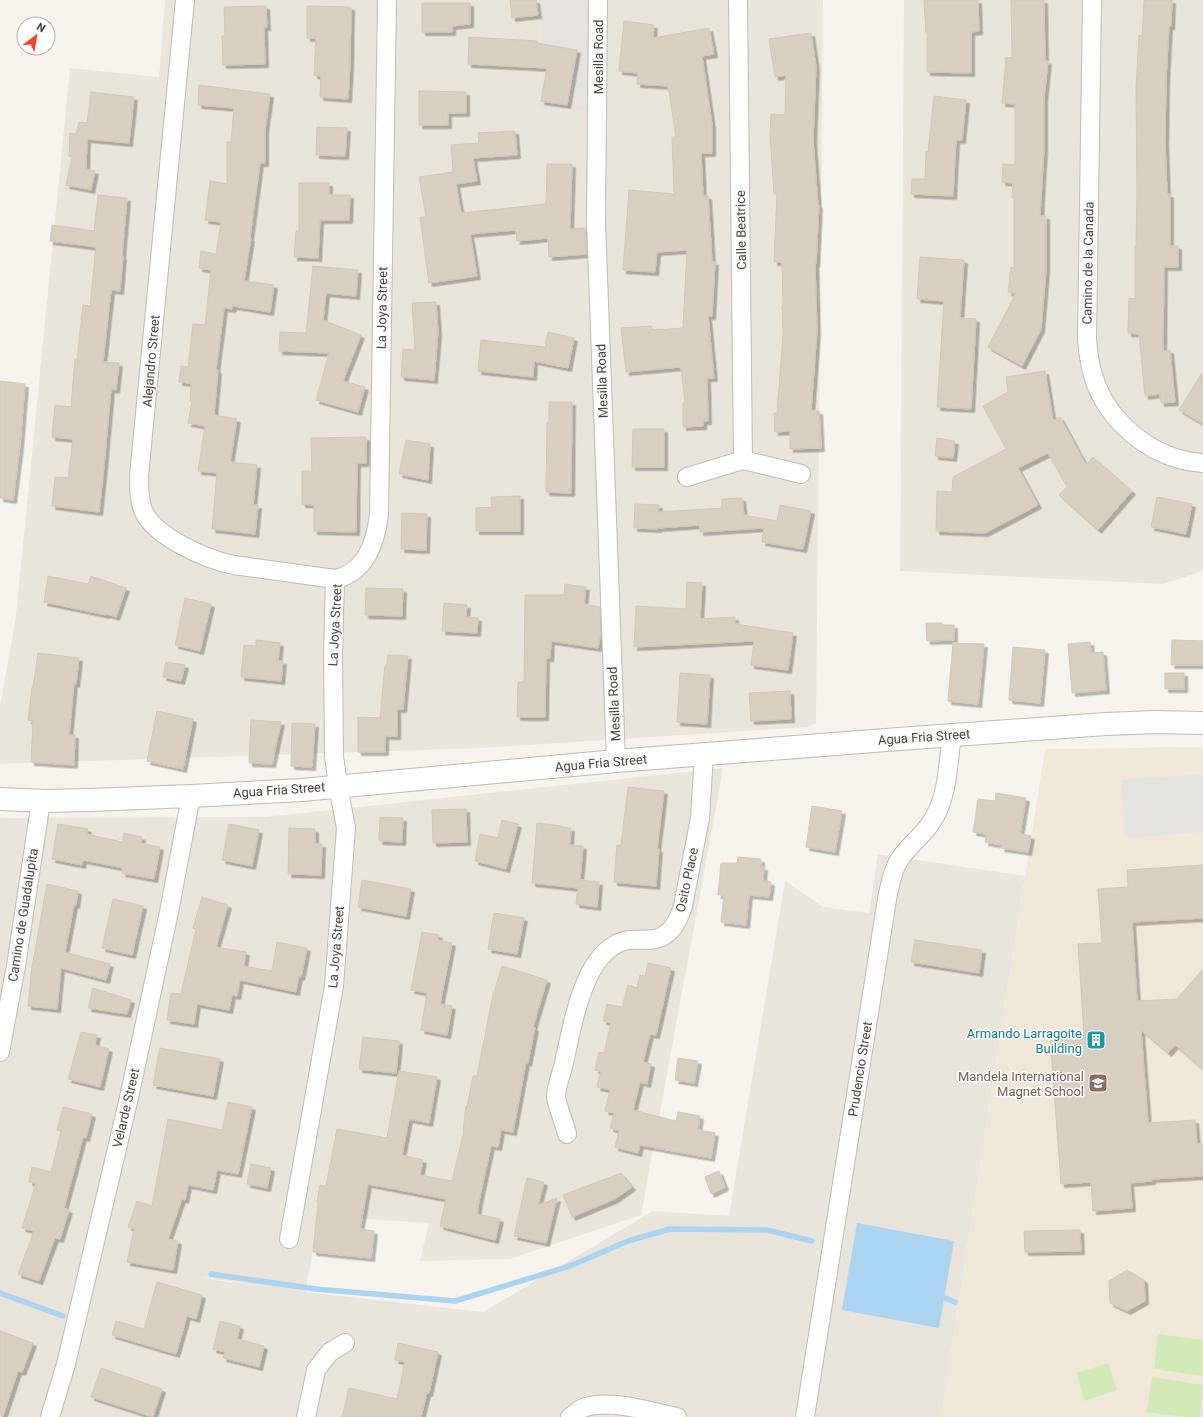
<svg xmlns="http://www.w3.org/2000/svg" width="1203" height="1417" font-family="Roboto,sans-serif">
<defs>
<filter id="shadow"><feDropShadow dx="3.5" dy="3.5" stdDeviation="0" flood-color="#0004"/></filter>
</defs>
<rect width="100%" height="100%" fill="#f6f3ec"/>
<g fill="#eae5da" fill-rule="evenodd">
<path d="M165 0H823L816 723 807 727 480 748 0 764V706L16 616 70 68 159 77Z"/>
<path d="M904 0H1203V571L1163 584 900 571Z"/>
<path d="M723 768 720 786 641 1215 510 1259 420 1261 429 1223 320 1216 305 1292 483 1312 653 1211 729 1216 785 881 823 907 869 913 878 854 1025 876 941 1417H0V818L265 817ZM202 1277 269 1287H270L214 1280Z"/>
</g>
<path fill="#e6e2dd" d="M541 0H587V110L541 108Z"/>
<path fill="#efe8d6" d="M1203 747V1417H941L1045 749Z"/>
<g fill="#d2eab5">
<path d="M1158 1334 1203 1340V1376L1154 1369Z"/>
<path d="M1108 1363 1117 1390 1084 1401 1077 1373Z"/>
<path d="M1152 1377 1203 1385 1200 1417H1182L1147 1412Z"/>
</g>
<path fill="#e5e3e0" d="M1203 774V832L1125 838 1121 780Z"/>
<path fill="#a9d4f2" d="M857 1223 954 1241 939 1328 842 1310Z"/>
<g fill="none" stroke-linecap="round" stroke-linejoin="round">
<g stroke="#a9d4f2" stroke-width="5.5">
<path d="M211 1274 316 1289 455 1301 570 1266 628 1241 670 1229 767 1230 812 1241"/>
<path d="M0 1293 63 1316"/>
<path d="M937 1295 955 1302"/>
</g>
</g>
<g fill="#d8cfc1" stroke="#d3c7b4" filter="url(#shadow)">
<path d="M510 0H536L538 15 512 18Z"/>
<path d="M924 0H978L979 31 971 32V73L927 72V33H926Z"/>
<path d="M1011 0H1044L1045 61H1048L1044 98V148L1040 216H1046V270L1041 329 1022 366 988 347 1016 293 1008 292 1011 267 1014 268V198H1012L1013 183 1002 182 1003 164 1015 165V104L1002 103 1006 57 1012 58Z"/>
<path d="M1144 0H1172L1171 26H1169L1166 79 1165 142 1167 194H1170V246H1178V267H1164L1163 351 1170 350 1175 402 1161 403 1160 394 1145 396 1139 334 1128 333 1129 298 1135 299V246H1136L1137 194 1136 89 1139 35 1142 36Z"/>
<path d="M422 3H470V24L452 26V32H422Z"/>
<path d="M266 6 267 27H264L265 64 223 65 222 36H225L224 7Z"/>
<path d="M307 6 351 7 350 64 348 99 320 97 321 76 314 75 316 38H307Z"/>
<path d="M624 21 654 25 653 38 709 28 714 54 702 56 712 125V153H701L703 196H708L712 262H715L712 316H708L714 378H707L708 421H703V426L683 427V403H685L681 367 626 372 621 328 651 326 652 330 683 328 687 250 657 252 655 272 623 270 629 190 674 194 672 137H676L668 86 637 84 638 73 619 71Z"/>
<path d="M811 33 816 67 813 141 818 205H819L816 264 815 263 817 331 811 411H819L821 448 790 449V431L775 432 774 413H777L783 335 782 306H783L782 262H774L777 194H774L770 136 771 114 785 115 786 75 775 77 769 39Z"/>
<path d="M469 37 537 41V43L577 50 567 105 541 101 547 68 468 64Z"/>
<path d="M199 85 270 94 265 130V163H260L250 237 251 238 244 281 274 285 270 312 233 306 232 309 224 308 216 370H218L214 415 237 419 230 462 257 465 253 505H258L255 534 212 529 217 473 198 471 205 426 188 423 192 401H190L191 383 179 382 181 366 188 367 193 324 205 325 211 270 199 268 201 251 216 254 221 222 205 220 210 181 227 184V142H231L234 108 198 105Z"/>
<path d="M419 91 466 92V113H448V125H419Z"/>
<path d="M91 92 134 97 129 143 87 139 86 169 95 171 91 190 66 185 72 157 69 156 70 133 76 134 79 122 87 123Z"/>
<path d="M934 96 966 100 962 140H956L953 196 911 194 912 179H925L926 151 928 152Z"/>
<path d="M317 127 347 128 345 156 316 155Z"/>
<path d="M515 131 517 155 473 158 477 181 456 184 461 213 546 204 547 164H572L570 229 585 228 587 254 549 257 548 238 517 241 516 230 470 234 477 276 429 283 420 217H426L419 177 453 172 451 145 479 143 478 133Z"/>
<path d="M299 183H329V195H350L349 220H320L318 258 294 257 296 231H299Z"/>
<path d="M98 195 127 198 122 256H123L120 291 111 290 103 362 119 363 116 390 111 389 104 466 99 512 52 506 55 477 68 478 73 439 52 437 55 405 71 407 75 359H77L83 305 90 306 96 247 50 241 52 225 94 231Z"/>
<path d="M920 257 964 260 960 318 976 319 971 409 937 407 944 301 917 299Z"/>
<path d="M313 266 358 270 356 296 326 293 323 320 361 335 343 381 365 387 358 412 316 400 329 353 279 351 280 332 306 333Z"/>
<path d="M436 302 438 332 434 380 401 377 403 349 415 350 412 303Z"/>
<path d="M548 332 574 338 568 368 534 361 533 377 478 371 481 340 545 347Z"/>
<path d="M1045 371 1053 421 1060 417 1086 465 1093 457 1132 491 1098 530 1059 495 1067 487 1048 453 1018 468 1038 505 985 533 936 531 937 491 952 492 953 477 1006 449 983 406 1008 392 1006 377Z"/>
<path d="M1203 371V424L1179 410Z"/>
<path d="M0 381 25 384 20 445 13 500 0 498Z"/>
<path d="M549 402H572L571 493 546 492 547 423H549Z"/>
<path d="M633 429H664V467H632Z"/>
<path d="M366 437V463H357L356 532 314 531V505L302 504V471H312L311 438Z"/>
<path d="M937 438 955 441 953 458 935 456Z"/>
<path d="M406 440 430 444 428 480 399 474Z"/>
<path d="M520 496V531H476V508L492 507 491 497Z"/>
<path d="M1157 497 1192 504 1186 534 1151 527Z"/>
<path d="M742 498 744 515 777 521 780 505 811 511 803 549 762 542 764 528 700 532V525L658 528V529L634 528 635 504 659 505 658 512 722 508V499Z"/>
<path d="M402 513 427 514 426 550 401 549Z"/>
<path d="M48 576 88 584 91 576 126 588 116 617 107 614 106 615 44 602Z"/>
<path d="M687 582 702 583 700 619 735 617V624L793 633 788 670 751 665 754 641 634 647 636 606 686 609Z"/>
<path d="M565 584 586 587 584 604 600 607 601 632 598 648 551 641 550 658H546L545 717H517L518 682H524L525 595H564Z"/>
<path d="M366 588 403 589 402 616 365 615Z"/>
<path d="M185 598 211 604 200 651 175 645Z"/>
<path d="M444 603 467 605 466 617 478 618 477 633 442 631Z"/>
<path d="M926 623H942V625H954V640L927 641Z"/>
<path d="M256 640 280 643 278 661H283L281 681 241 677 244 645 256 646Z"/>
<path d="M1172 640 1203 641V665H1171Z"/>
<path d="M1090 642 1091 653 1103 652 1106 690 1072 693 1068 644Z"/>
<path d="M953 643 984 644 978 704 948 701Z"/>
<path d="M1013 647 1045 650 1040 703 1009 700Z"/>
<path d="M38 653 79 658 76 684 74 683 69 735H75L74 765 31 762 33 721 28 720 32 687H33Z"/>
<path d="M388 655 408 656 403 709H397V736H385V752H358V717L380 718 385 665H387Z"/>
<path d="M166 662 185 665 181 681 163 677Z"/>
<path d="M680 673 710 675 707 724 677 722Z"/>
<rect x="1165" y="673" width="19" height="16"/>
<path d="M790 691 791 719 751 721 749 693Z"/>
<path d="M157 711 193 719 183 769 147 761Z"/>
<path d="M251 720 281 722 272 764 249 763Z"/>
<path d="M292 723 315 724 312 767 291 766Z"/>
<path d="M628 787 664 791 657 849H659L656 886 614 882 617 845H621Z"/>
<path d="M996 793 1026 798 1020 834 1031 836 1028 852 1001 848 1002 845 985 842 986 834 973 832 978 799 995 801Z"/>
<path d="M812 806 842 811 835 852 806 847Z"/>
<path d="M466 809 467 842 433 843 432 810Z"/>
<path d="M380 817 403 818 402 842 379 841Z"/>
<path d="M502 820 518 824 506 869 475 861 480 834 498 838Z"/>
<path d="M537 823 562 826V827L571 828 570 845 583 846 580 880 599 882 597 907 576 904 578 888 532 883Z"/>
<path d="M58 824 88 829 87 834 122 842 124 833 142 837 141 843 160 847 154 879 122 873 123 868 83 860 82 865 52 859Z"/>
<path d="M229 824 259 830 252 866 222 860Z"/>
<path d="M289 828 315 829V844H322L321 875 288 874Z"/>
<path d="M738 857 761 859V867H764L763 881 771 882 769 897 749 895 746 925 721 922 724 895H718L721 863H737Z"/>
<path d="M1203 865V918L1132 922 1137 1001 1177 999 1203 969V1070L1175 1045 1168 1053 1141 1030 1148 1123 1195 1120 1197 1144 1203 1143V1176L1152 1179V1181L1130 1183 1132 1208 1093 1211 1091 1182 1061 1184 1050 1036 1084 1033 1078 944 1102 943 1098 889 1128 887 1127 870Z"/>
<path d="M362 880 411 889 406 916 358 907Z"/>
<path d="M47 884 78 891 76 905H74L65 952 110 964 106 980 61 968 57 1009 28 1006 32 967Z"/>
<path d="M202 897 228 905 216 947 246 952 244 966 272 971 277 942 307 948 301 977 299 976 296 992 240 980 237 996 232 995 229 1010 197 1004 194 1024 167 1020 171 993 181 994 196 929 193 928Z"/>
<path d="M113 899 143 906 132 955 102 948Z"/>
<path d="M494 913 524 918 517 954 488 949Z"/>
<path d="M422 932 439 935 438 940 452 943 440 1004 452 1006 447 1035 421 1030 427 993 411 990Z"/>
<path d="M915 940 982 950 979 973 911 962Z"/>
<path d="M648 963 671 968 656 1035 650 1034 643 1062 651 1064 647 1084 640 1082 633 1110 676 1121 678 1112 700 1116 698 1130 715 1133 711 1158 640 1145 638 1153 615 1147 619 1131 610 1128 614 1113 605 1111 610 1090 597 1087 601 1071 595 1070 599 1052 604 1053 611 1023 603 1021 607 1004 622 1007 628 985 637 988 640 975 645 976Z"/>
<path d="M502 966 547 980 533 1027 535 1028 528 1063 526 1062 513 1132 501 1130 498 1147 491 1146 479 1201 477 1214 500 1219 495 1240 440 1226 446 1199 368 1184 360 1229 374 1231 371 1258 313 1252 318 1203 317 1202 320 1185 326 1186 337 1129 387 1138 399 1071 437 1077 429 1123 409 1119 402 1155 423 1160 420 1175 452 1181 464 1131H463L466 1106 467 1107 473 1076H477L493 995Z"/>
<path d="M93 988 131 1000 127 1014 88 1008Z"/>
<path d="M81 1032 97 1035 95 1045 109 1049 100 1087 68 1079Z"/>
<path d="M363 1037 399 1041 396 1073 359 1069Z"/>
<path d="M160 1048 220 1059 213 1096 153 1085Z"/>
<path d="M678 1058 698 1061 694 1083 675 1080Z"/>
<path d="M228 1102 252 1107 238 1174 217 1170 213 1190 188 1185 185 1200 182 1199 168 1239 178 1241 173 1270 127 1262 134 1229 128 1227 137 1201 152 1206 168 1119 222 1130Z"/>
<path d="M63 1107 92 1114 86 1138 83 1137 64 1208 69 1210 60 1239 55 1238 39 1281 18 1274 34 1231 22 1228 36 1183 29 1182 32 1167 51 1172 61 1131 57 1130Z"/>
<path d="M251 1164 271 1168 267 1188 247 1184Z"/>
<path d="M719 1171 725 1187 711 1194 705 1177Z"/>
<path d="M621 1173 632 1187 615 1199 572 1217 563 1195Z"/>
<path d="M527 1178 544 1182 538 1205 557 1198 546 1243 514 1236Z"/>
<path d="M1080 1230 1081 1251 1025 1252 1024 1231Z"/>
<path d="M1127 1270 1144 1280 1145 1301 1127 1311 1110 1303 1109 1281Z"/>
<path d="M157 1282 202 1295 196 1319 187 1316 176 1354 112 1335 116 1321 144 1329Z"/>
<path d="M220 1321 240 1326 237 1339 264 1346 259 1367 223 1358 225 1352 213 1349Z"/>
<path d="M0 1331 33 1343 22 1372 18 1371 3 1416 0 1415Z"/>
<path d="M398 1343 438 1352 429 1393H427L421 1417H342L349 1388 397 1399 405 1362 395 1360Z"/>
<path d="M101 1368 162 1389 153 1417 91 1397Z"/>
</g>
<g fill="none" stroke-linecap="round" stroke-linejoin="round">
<defs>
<g id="minor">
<path d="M185 0 139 476C139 488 139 499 143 510 153 536 207 560 234 565L335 579C366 573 376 541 379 514L387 0"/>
<path d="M598 0 596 222 616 761"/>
<path d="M738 0 743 460"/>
<path d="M1092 0 1087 339C1088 351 1089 363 1093 375 1103 411 1133 441 1167 455 1179 460 1191 462 1203 463"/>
<path d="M687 477 743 460 801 474"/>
<path d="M0 1052 16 966 41 801"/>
<path d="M567 1134C565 1125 556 1103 556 1096 556 1087 562 1072 564 1063 571 1031 581 970 609 949 627 935 636 942 655 939 671 936 679 919 683 906L700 818 704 755"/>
<path d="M289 1239 334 986 346 828 338 786 334 756 333 654 335 579"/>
<path d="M50 1417 66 1364 128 1102 169 912 191 796"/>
<path d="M306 1417 316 1370 330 1352 345 1343"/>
<path d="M570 1417C575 1414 580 1408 586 1407 611 1399 651 1412 677 1417"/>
<path d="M805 1417 888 893C891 883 892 873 897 864 905 847 923 837 932 821 948 798 948 762 952 735"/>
</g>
<path id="tertiary" d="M0 799 46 801 90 800 191 796 302 790 616 761 899 739 1106 724 1155 722 1203 723"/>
</defs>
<use href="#minor" stroke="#c2bbae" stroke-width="20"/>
<use href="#tertiary" stroke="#c2bbae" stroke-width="24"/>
<use href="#minor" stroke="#fff" stroke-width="18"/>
<use href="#tertiary" stroke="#fff" stroke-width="22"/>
</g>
<defs>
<symbol id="building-square" viewBox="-11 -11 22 22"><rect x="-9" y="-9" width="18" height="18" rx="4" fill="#0f9aa8" stroke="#fff"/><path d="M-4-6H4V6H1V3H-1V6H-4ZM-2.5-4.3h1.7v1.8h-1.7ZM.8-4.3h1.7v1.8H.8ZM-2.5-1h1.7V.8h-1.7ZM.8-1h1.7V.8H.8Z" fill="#fff"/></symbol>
<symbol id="school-square" viewBox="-11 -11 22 22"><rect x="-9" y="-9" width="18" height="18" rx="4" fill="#8d6e63" stroke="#fff"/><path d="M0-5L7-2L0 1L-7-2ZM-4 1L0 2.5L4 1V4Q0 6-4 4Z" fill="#fff"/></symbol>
</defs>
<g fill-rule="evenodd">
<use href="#building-square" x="1085" y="1029" width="22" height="22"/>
<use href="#school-square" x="1087" y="1072" width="22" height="22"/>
</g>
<g text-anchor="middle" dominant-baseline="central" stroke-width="3" stroke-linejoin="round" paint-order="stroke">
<g font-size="13" fill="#4b4439" stroke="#fff">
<text transform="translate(598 57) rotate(-90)">Mesilla Road</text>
<text transform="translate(741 230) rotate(-91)">Calle Beatrice</text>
<text transform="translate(1088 263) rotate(-89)">Camino de la Canada</text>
<text transform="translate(382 308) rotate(-89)">La Joya Street</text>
<text transform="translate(151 361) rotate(-85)">Alejandro Street</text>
<text transform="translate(602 381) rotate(-92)">Mesilla Road</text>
<text transform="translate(335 625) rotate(-87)">La Joya Street</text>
<text transform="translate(614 704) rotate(-93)">Mesilla Road</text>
<text transform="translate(924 737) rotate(-4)">Agua Fria Street</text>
<text transform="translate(601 763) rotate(-5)">Agua Fria Street</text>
<text transform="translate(279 790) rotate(-4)">Agua Fria Street</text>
<text transform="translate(687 880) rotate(-78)">Osito Place</text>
<text transform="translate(23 915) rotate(-81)">Camino de Guadalupita</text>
<text transform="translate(336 947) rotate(-85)">La Joya Street</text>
<text transform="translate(860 1069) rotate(-81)">Prudencio Street</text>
<text transform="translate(126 1108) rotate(-77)">Velarde Street</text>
</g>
<g font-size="13" fill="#0d838f" stroke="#fff" text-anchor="end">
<text x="1082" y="1033">Armando Larragoite<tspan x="1082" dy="15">Building</tspan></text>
</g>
<g font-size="13" fill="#785e54" stroke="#fff" text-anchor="end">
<text x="1084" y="1076">Mandela International<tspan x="1084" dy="15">Magnet School</tspan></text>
</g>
</g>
<g transform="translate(36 36) rotate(31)"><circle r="19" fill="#ffffff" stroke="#b7b4b0"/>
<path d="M0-3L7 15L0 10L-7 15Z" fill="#fc3f1d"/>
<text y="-6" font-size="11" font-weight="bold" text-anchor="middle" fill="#4b4439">N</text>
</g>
</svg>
